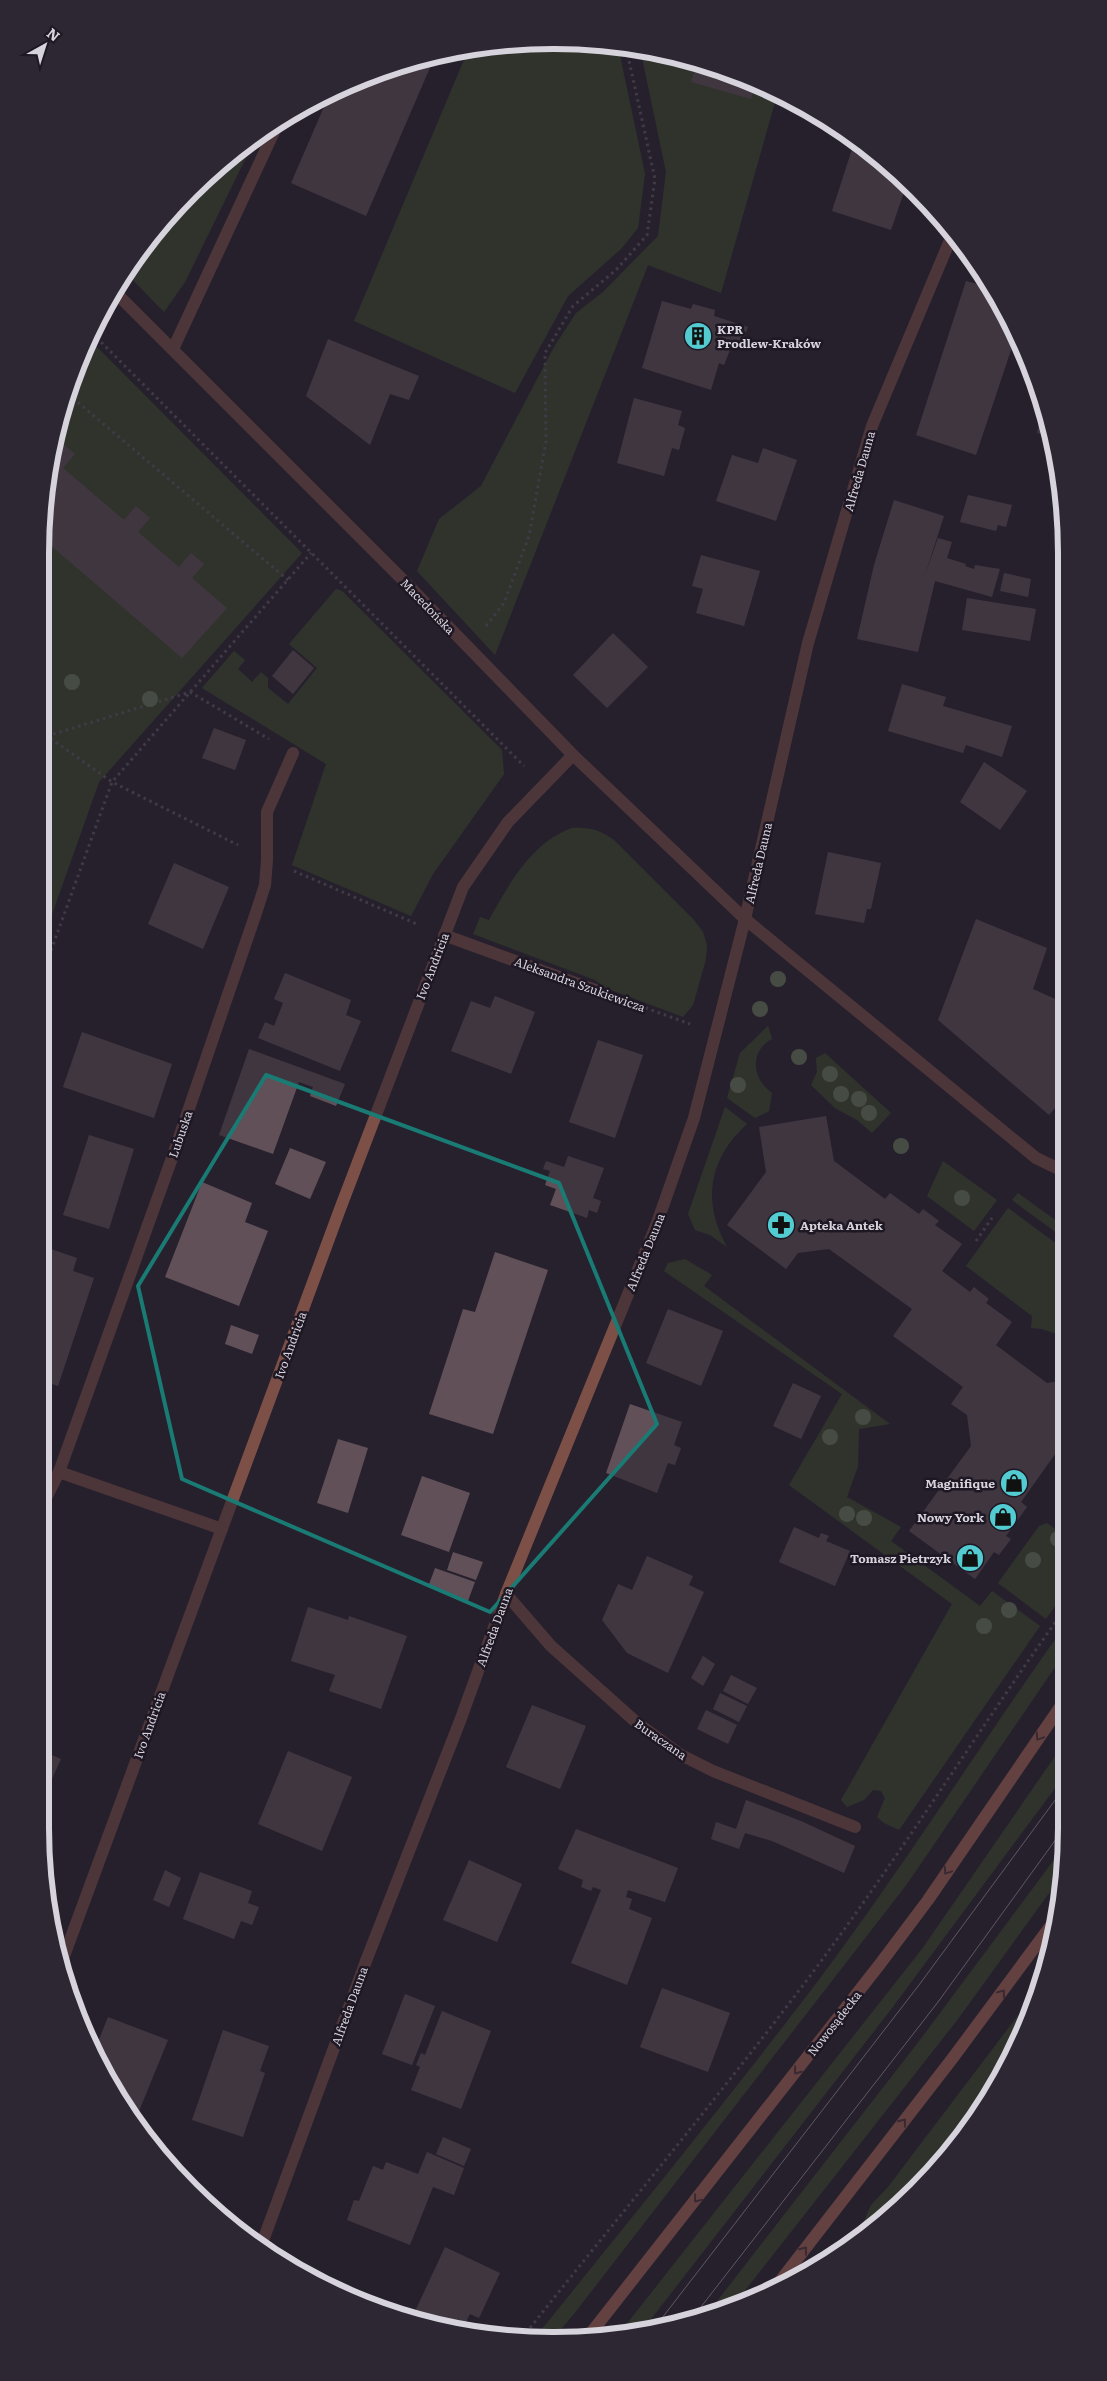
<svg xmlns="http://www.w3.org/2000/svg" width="1107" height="2381" font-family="Literata,serif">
<rect width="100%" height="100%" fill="#27212e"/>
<g fill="#3a4b2a">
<path d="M553 40 618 46 645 174 638 228 621 249 568 296 515 393 354 321 469 48Z"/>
<path d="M640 48 653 50 750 79 777 95 721 293 648 265 495 655 417 571 439 519 481 486 554 347 576 313 603 292 658 236 666 172Z"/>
<path d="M256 137 185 282 164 312 125 272 190 191Z"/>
<path d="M89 339 302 553 99 782 40 948V553L50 454 79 357Z"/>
<path d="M336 589 342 591 502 750 504 774 433 874 411 916 292 865 326 764 202 688 234 651 245 660 238 669 252 682 261 672 268 678V688L288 704 317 668 289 644Z"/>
<path d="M572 828C589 827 600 830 614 840L694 920 703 932 707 945 706 959 693 1005 683 1017 606 988 595 980 473 934 480 917 489 920C509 884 531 843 572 828Z"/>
<path d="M768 1026 772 1039C749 1051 752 1079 772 1093L769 1111 755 1118 727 1098 740 1053Z"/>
<path d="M825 1053 891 1113 872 1133 857 1120 835 1108 811 1085 817 1072 816 1058Z"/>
<path d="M725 1107 747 1124C708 1159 702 1202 727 1247L710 1235 695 1230 688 1214Z"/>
<path d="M943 1161 997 1200 974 1231 927 1196Z"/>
<path d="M1018 1193 1065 1227V1239L1012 1200Z"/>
<path d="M1008 1208 1065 1250V1337L1042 1329 1031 1328 1032 1316 966 1266Z"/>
<path d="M685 1259 712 1275 704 1286 890 1424 859 1429 858 1466 847 1497 901 1527 891 1541 980 1606 992 1591 1040 1626 899 1830 884 1823 877 1817 885 1798 881 1791 873 1790 864 1800 847 1807 841 1800 952 1604 789 1485 842 1394 664 1271 668 1263Z"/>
<path d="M1047 1523 1066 1537V1590L1046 1619 998 1583 1039 1526Z"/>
<path d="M1066 1624V1651L907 1884 573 2315 551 2341 534 2339C629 2221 726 2102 818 1981 905 1865 982 1742 1066 1624Z"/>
<path d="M1067 1739V1772L892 2008 641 2332 618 2335 922 1949Z"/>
<path d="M1065 1845 1062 1875 958 2019 732 2307 704 2318 920 2040Z"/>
<path d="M1038 1989 1028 2024 1003 2071 892 2211 869 2232 861 2228 871 2205 888 2187Z"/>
</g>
<g fill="#615058">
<path d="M435 56 366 216 291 183 330 93 357 79Z"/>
<path d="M697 63 756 82 751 99 691 82Z"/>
<path d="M855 140 866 146 906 186 891 230 832 211Z"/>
<path d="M966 281 988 287 1025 352 1011 350 976 455 916 435Z"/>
<path d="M662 301 691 309 693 304 715 310 714 316 748 327 740 348 732 345 724 365 719 363 711 390 642 368Z"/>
<path d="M328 339 419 376 409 400 390 394 370 445 306 396Z"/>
<path d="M634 398 682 411 678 425 685 428 679 450 672 448 664 476 617 463Z"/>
<path d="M1042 411 1048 431 1049 435 1037 433Z"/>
<path d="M62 443 75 454 63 468 124 520 136 506 150 518 138 532 179 567 191 553 204 564 192 578 227 608 182 658 42 538 50 456Z"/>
<path d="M763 448 797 460 776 521 716 501 732 455 758 463Z"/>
<path d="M968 495 1012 505 1006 527 998 525 996 531 960 522Z"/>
<path d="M894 500 944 516 924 578 938 538 952 542 947 558 966 564 965 566 974 569 975 565 1000 569 992 597 935 581 918 652 857 639 874 565Z"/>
<path d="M701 555 760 571 744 626 696 613 703 589 692 586Z"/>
<path d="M1004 573 1031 579 1028 597 1000 591Z"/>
<path d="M967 598 1036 609 1030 641 962 630Z"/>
<path d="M613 633 648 667 607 708 573 675Z"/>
<path d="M293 650 314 668 293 694 272 676Z"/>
<path d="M902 684 946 697 943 706 1012 726 1002 757 966 745 963 753 888 731Z"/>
<path d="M214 728 246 740 235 770 202 758Z"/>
<path d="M984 762 1027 791 1000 830 960 802Z"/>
<path d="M828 852 881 863 871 909H867L864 923 815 914Z"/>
<path d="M174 863 229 887 203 949 148 924Z"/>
<path d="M976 919 1047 948 1033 989 1064 1003 1065 1096 1049 1115 938 1020Z"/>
<path d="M285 973 351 1000 346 1015 361 1021 340 1071 258 1038 265 1022 274 1026 283 1003 274 999Z"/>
<path d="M495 996 535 1012 511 1074 451 1051 471 1001 490 1008Z"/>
<path d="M82 1032 172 1064 154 1118 63 1087Z"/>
<path d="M598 1040 643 1055 615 1138 569 1122Z"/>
<path d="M249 1049 345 1084 336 1106 310 1096 313 1087 299 1082 273 1154 219 1135Z"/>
<path d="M826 1116 834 1161 885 1199 890 1193 919 1214 923 1209 939 1221 935 1225 962 1244 942 1271 970 1292 974 1287 989 1299 986 1303 1012 1322 996 1345 1047 1383 1066 1380V1449L1058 1450 1021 1502 1027 1507 1006 1536 1011 1539 999 1555 994 1552 975 1579 909 1531 971 1446 967 1415 951 1404 963 1387 893 1336 912 1309 829 1249 798 1253 786 1269 727 1225 766 1172 759 1127Z"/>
<path d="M89 1135 134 1149 109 1229 63 1215Z"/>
<path d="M290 1148 326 1162 310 1199 275 1184Z"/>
<path d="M568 1156 604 1168 593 1198 601 1201 597 1213 589 1210 587 1218 550 1205 556 1189 545 1185 550 1171 543 1169 546 1161 564 1167Z"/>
<path d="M202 1182 252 1203 245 1222 268 1231 239 1306 165 1277Z"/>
<path d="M45 1247 77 1258 73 1271 94 1278 58 1386 40 1380V1263Z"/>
<path d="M495 1252 548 1270 493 1434 429 1414 463 1309 475 1312Z"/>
<path d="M668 1309 723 1331 701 1386 646 1363Z"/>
<path d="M231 1325 259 1335 252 1354 225 1344Z"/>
<path d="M793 1383 821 1396 801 1439 773 1426Z"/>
<path d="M630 1404 682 1422 674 1445 681 1448 675 1465 668 1463 657 1493 606 1473Z"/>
<path d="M338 1439 368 1448 348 1513 317 1503Z"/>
<path d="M422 1476 470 1493 449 1552 401 1535Z"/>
<path d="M794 1527 819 1538 821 1533 829 1536 826 1541 850 1551 835 1586 779 1562Z"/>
<path d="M453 1552 483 1562 476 1580 447 1570Z"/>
<path d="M647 1556 693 1576 689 1585 704 1592 668 1673 627 1653 602 1620 618 1584 632 1590Z"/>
<path d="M435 1568 475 1582 468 1601 428 1587Z"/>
<path d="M308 1607 348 1620 349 1616 407 1636 381 1709 329 1691 335 1675 291 1661Z"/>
<path d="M703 1656 715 1664 703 1686 691 1678Z"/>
<path d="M731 1675 757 1688 748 1704 723 1691Z"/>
<path d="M720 1693 747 1706 739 1722 713 1709Z"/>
<path d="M532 1705 586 1726 560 1789 506 1767Z"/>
<path d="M706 1710 737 1725 728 1744 697 1729Z"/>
<path d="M40 1750 61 1759 47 1790 40 1787Z"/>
<path d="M288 1751 352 1777 322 1851 258 1824Z"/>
<path d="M746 1800 801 1821 855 1846 844 1873 772 1841 745 1833 739 1849 711 1839 716 1822 736 1829Z"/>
<path d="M576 1829 678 1868 665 1902 628 1890 626 1897 632 1899 629 1909 652 1918 627 1985 571 1963 601 1890 593 1887 591 1891 581 1887 583 1880 558 1869Z"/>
<path d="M469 1860 522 1884 497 1942 443 1920Z"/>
<path d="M165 1870 181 1878 169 1907 153 1900Z"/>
<path d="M200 1872 252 1891 248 1903 259 1907 252 1925 241 1921 234 1939 183 1919Z"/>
<path d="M662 1988 730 2013 708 2072 640 2047Z"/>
<path d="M405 1994 435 2006 412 2065 382 2054Z"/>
<path d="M442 2011 491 2031 461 2109 411 2090 420 2067 416 2065 421 2053 425 2055Z"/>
<path d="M108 2017 168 2040 135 2121 109 2084 94 2052Z"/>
<path d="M223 2030 269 2046 260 2071 265 2073 243 2137 192 2120Z"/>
<path d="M443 2137 471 2149 464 2166 436 2154Z"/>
<path d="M427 2152 464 2168 454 2195 433 2187 410 2245 347 2220 354 2200 359 2201 373 2166 383 2170 386 2162 418 2174Z"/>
<path d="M445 2247 500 2273 479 2318 470 2314 461 2332 411 2320Z"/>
</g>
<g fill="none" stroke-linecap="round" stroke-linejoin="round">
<g stroke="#5f5a66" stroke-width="3" stroke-dasharray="2.5 4" stroke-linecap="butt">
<path d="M92 333 524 766"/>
<path d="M68 394 288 580"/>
<path d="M486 626 504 603 529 536 546 441 545 353 573 306 616 270 647 235 655 179 626 47"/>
<path d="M40 731 112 782 238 845"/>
<path d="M47 736 190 692 269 739"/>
<path d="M294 871 419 925"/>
<path d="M40 981 112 782 311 553"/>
<path d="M621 999 690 1024"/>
<path d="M976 1241 992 1218"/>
<path d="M926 2179 982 2110"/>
<path d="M522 2338C618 2217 717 2099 810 1976 900 1856 979 1729 1066 1607"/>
</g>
<g stroke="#7d5047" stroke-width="12">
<path d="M173 349 279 121"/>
<path d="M745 919 1036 1158 1065 1172"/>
</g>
<g stroke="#7d5047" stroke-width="12">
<path d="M114 291 405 582 573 755 745 919"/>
<path d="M444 935 595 990"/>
<path d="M59 1472 222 1529"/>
<path d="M40 1510 59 1472 172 1158 257 910 265 885 267 860V812L293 753"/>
<path d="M506 1594 551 1646 636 1722 681 1755 713 1771 855 1827"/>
<path d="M60 1967 340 1209 463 887 508 822 573 755"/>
<path d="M261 2246 366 1961 460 1721 506 1594 657 1223 694 1118 745 919 808 643 872 426 953 233"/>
</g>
<g stroke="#af6859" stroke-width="12">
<path d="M774 2289 952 2059 1058 1916"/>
<path d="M587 2338 880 1964 928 1900 1067 1697"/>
</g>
<g stroke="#9f9ba5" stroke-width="1">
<path d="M690 2321 938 2002 1067 1824"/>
<path d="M652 2331 919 1985 1067 1784"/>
</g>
</g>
<g fill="#6e825e">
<circle cx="72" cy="682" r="8"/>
<circle cx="150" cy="699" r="8"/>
<circle cx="778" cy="979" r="8"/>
<circle cx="760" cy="1009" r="8"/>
<circle cx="799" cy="1057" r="8"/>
<circle cx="830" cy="1074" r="8"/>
<circle cx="738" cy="1085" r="8"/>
<circle cx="841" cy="1094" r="8"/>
<circle cx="859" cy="1099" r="8"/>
<circle cx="869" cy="1113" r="8"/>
<circle cx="901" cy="1146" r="8"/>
<circle cx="962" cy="1198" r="8"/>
<circle cx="863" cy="1417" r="8"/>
<circle cx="830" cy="1437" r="8"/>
<circle cx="847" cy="1514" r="8"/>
<circle cx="864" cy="1518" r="8"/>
<circle cx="1058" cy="1539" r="8"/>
<circle cx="1033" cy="1560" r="8"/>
<circle cx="1009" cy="1610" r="8"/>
<circle cx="984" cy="1626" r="8"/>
</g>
<defs><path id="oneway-chevron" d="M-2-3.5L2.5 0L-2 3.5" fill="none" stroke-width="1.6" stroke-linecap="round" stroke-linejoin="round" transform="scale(1.25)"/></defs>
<g stroke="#513337">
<use href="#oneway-chevron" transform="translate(1039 1737) rotate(124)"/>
<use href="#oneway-chevron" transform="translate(947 1871) rotate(124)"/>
<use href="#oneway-chevron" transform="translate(1002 1993) rotate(-53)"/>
<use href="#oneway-chevron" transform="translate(797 2071) rotate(128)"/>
<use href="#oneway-chevron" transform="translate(903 2122) rotate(-52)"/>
<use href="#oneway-chevron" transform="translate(697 2199) rotate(128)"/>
<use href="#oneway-chevron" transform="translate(804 2250) rotate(-52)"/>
</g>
<path d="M0 0H1107V2381H0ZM266 1075 559 1183 657 1424 490 1612 182 1479 138 1286Z" fill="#27212e" fill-opacity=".55" fill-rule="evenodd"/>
<path fill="none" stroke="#197b74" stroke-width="4" stroke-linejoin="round" d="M266 1075 559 1183 657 1424 490 1612 182 1479 138 1286Z"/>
<defs>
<symbol id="building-disc" viewBox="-11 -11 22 22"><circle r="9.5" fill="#52ccd0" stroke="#1e1724"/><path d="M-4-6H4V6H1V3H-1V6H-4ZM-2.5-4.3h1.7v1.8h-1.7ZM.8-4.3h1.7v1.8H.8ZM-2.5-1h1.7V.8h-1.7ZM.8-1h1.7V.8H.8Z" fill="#111"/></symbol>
<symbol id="pharmacy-disc" viewBox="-11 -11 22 22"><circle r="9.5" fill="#52ccd0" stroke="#1e1724"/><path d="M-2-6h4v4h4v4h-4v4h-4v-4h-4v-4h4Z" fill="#111"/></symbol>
<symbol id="shop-disc" viewBox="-11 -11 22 22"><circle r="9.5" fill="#52ccd0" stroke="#1e1724"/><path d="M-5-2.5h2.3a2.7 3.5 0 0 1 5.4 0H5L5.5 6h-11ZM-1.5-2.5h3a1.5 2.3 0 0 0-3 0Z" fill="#111"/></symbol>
</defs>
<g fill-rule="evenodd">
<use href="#building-disc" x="682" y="320" width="32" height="32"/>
<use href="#pharmacy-disc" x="765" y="1209" width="32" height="32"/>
<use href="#shop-disc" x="998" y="1467" width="32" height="32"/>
<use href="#shop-disc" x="987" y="1501" width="32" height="32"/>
<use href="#shop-disc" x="954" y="1542" width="32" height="32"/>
</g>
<g text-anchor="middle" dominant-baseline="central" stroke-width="5" stroke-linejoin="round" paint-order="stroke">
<g font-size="12" font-weight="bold" fill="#d7d3dc" stroke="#1e1724" text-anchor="end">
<text x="717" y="329" text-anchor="start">KPR<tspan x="717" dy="14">Prodlew-Kraków</tspan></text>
<text x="800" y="1225" text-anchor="start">Apteka Antek</text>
<text x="995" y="1483">Magnifique</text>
<text x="984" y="1517">Nowy York</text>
<text x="951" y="1558">Tomasz Pietrzyk</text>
</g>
<g font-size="12" fill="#d7d3dc" stroke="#1e1724">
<text transform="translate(859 471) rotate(-74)">Alfreda Dauna</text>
<text transform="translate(428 606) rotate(46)">Macedońska</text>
<text transform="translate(758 863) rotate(-77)">Alfreda Dauna</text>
<text transform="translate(432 966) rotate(-69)">Ivo Andricia</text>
<text transform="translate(580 984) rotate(20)">Aleksandra Szukiewicza</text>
<text transform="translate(180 1134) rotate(-71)">Lubuska</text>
<text transform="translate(645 1252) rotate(-68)">Alfreda Dauna</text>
<text transform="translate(290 1345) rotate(-70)">Ivo Andricia</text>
<text transform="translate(494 1627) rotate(-70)">Alfreda Dauna</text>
<text transform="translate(149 1725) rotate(-70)">Ivo Andricia</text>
<text transform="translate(661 1739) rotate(35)">Buraczana</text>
<text transform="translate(349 2006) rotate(-70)">Alfreda Dauna</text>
<text transform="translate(834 2023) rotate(-52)">Nowosądecka</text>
</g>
</g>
<path d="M0 0H1107V2381H0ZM553 49H554A504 504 0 0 1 1058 553V1828A504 504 0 0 1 554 2332H553A504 504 0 0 1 49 1828V553A504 504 0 0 1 553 49Z" fill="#2d2633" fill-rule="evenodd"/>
<path fill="none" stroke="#d7d3dc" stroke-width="6" d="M553 49H554A504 504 0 0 1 1058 553V1828A504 504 0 0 1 554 2332H553A504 504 0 0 1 49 1828V553A504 504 0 0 1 553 49Z"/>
<g transform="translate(45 45) rotate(39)" stroke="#1e1724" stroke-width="4" paint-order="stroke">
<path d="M0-4L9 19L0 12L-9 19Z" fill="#d7d3dc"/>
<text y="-8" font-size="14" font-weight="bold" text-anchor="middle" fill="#d7d3dc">N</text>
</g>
</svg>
